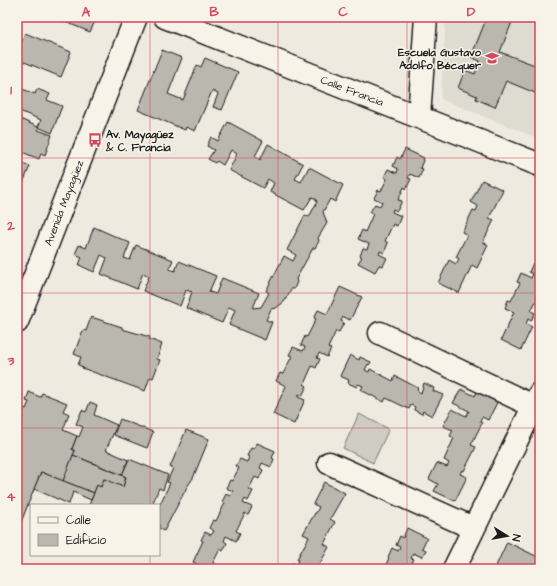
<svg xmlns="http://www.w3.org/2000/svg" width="557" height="586" font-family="'Architects Daughter',sans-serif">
<rect width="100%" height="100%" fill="#eeeae0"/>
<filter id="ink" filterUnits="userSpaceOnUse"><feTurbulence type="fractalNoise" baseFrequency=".025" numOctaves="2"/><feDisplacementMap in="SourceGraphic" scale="8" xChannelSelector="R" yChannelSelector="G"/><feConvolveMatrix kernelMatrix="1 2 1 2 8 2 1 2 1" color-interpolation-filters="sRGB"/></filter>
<g filter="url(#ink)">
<path fill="#dedbd1" d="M446 17H540V139L441 99Z"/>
<path fill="#cfccc3" stroke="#767470" d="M359 414 389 429 373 463 343 448Z"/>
<g fill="#bab7af" stroke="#1c1c1c">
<path d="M53 17H97L90 32Z"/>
<path d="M487 17H514L500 52 540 67V95L506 81 495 107 476 99 477 96 458 88 465 70 475 74 480 61 471 57Z"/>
<path d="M25 33 71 52 61 77 17 59V53Z"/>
<path d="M162 50 182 58 168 94 183 100 197 65 201 67 205 58 238 72 222 110 213 107 218 94 212 91 195 131 186 127 185 130 138 110Z"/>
<path d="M20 88 35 94 37 89 50 94 47 100 62 106 52 133 38 127 41 120 17 110V95Z"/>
<path d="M20 119 38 127 39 128 38 130 52 135 45 155 41 153 39 159 17 150V124H18Z"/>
<path d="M228 122 263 141 255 156 260 160 268 144 303 164 295 179 301 182 309 167 343 185 335 202 330 199 323 212 327 223 318 238 319 241 315 248H313L296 279 297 282 294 289H291L284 302 276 308 271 309 266 320 272 322 265 340 229 325 235 310 229 307 222 323 186 308 192 292 186 290 180 306 143 291 149 276 143 273 137 289 101 274 107 258 101 255 94 272 79 265 82 257 75 254 79 245 86 248 94 227 130 243 124 258 130 260 136 245 173 260 169 269 175 271 179 261 216 276 209 292 216 294 222 278 259 293 253 308 261 307 269 293 266 291 284 256 293 261 296 255 287 250 305 215 309 217 317 202 316 199 312 197 304 210 270 192 274 183 268 179 263 188 229 170 237 154 231 150 223 165 217 161 215 163 208 159 214 150 207 146 211 137 218 141Z"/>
<path d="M405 149 424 158 420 168 423 169 419 178 410 174 408 178 411 179 406 189 404 187 398 200 402 201 397 211 393 209 392 212 401 216 397 226 393 224 385 241 388 243 384 253 380 251 379 254 387 258 383 266 379 265 375 272 358 263 362 257 360 256 363 248 367 249 369 244 358 239 362 230 365 232 373 214 370 212 375 204 380 206 382 202 374 198 378 190 381 191 387 179 384 177 388 169 397 173 398 169 393 166 397 157 400 159Z"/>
<path d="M17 161 30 166 18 195H17Z"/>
<path d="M482 180 503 190 489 218 494 220 483 242 488 245 477 268 472 265 459 293 438 283 449 260 456 264 459 259 456 257 467 235 462 232 473 210 476 211 478 206 471 202Z"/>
<path d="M540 254V293L531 311 535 313 531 321 528 319 526 324 532 327 521 350 501 340 514 312 505 308 508 300 511 301 520 283 517 282 521 273 531 278 533 274 529 272 533 263 535 264Z"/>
<path d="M340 287 362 297 350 320 343 317 341 321 344 323 339 332 336 331 328 348 331 349 327 357 319 353 317 358 320 359 316 368 312 366 304 384 307 386 302 396 299 394 298 397 305 400 294 424 273 414 286 386 276 381 280 373 283 374 292 356 289 355 293 347 303 351 305 347 301 345 305 336 307 337 316 319 314 318 318 310 327 314Z"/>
<path d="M91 317 122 327V329L150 337 149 339 162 344 157 359 160 360 153 378 150 377 145 391 82 368 83 367 78 365 81 357 74 354 83 330 86 331Z"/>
<path d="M350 355 359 360 360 357 371 362 369 365 368 364 365 370 369 372 370 369 393 381 395 376 418 388 417 390 421 393 424 383 434 388 433 391 443 395 432 416 423 411 422 414 414 410 415 407 411 405 409 409 386 398 384 402 361 390 363 386 358 384 357 387 348 383 349 380 340 376Z"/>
<path d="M479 387 500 397 488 420 482 417 480 422 482 423 471 445 476 447 464 471 462 470 460 474 467 477 455 501 434 491 438 484 429 479 437 463 447 467 449 463 444 460 454 438 450 436 453 430 443 426 452 409 466 416 469 411 453 403 461 389 475 396Z"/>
<path d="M29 392 40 397 42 393 67 403 63 411 69 414 63 430 77 436 72 449 75 451 63 481 41 472 17 532V423L18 422 20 423 23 417 20 416 24 408 26 409 29 402 26 401Z"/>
<path d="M90 402 97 405 94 415 117 425 106 450 128 460 122 475 73 455 75 451 72 449 77 436 79 437 83 427 76 424 82 410 86 412Z"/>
<path d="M120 419 153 432 147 448 114 435Z"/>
<path d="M186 430 209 439 193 478 187 487 164 531 159 528V506L170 483 167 482 173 468 170 467Z"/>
<path d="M257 443 275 451 272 458 274 459 271 467 262 463 260 468 263 470 259 479 255 477 249 489 253 491 248 501 245 499 243 503 252 507 248 515 245 513 236 531 240 533 236 541 226 536 224 541 227 543 223 551 220 549 213 563 217 565 215 569H195L197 564 193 562 203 541 201 540 205 532 211 535 214 531 209 528 213 520 216 521 225 503 222 502 226 494 230 496 233 491 226 488 230 480 232 481 239 468 236 466 240 459 247 462 249 457 247 456 251 448 254 449Z"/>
<path d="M73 455 126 477 123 487 104 479 101 487 97 485 94 493 63 481Z"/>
<path d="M129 459 168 475 163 490 159 488 152 505H89L97 485 101 487 104 479 123 487 126 477 122 475Z"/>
<path d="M41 472 94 493 91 500 73 492 69 504 34 489Z"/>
<path d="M324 482 345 493 330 519 335 522 324 544 329 547 317 569 313 567 312 569H289L292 563 296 565 299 560 297 559 309 537 303 534 315 513H316L319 507 313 504Z"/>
<path d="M407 528 427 538 422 548 426 550 422 557 413 553 411 558 414 559 409 568 407 567 406 569H384L389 558 388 557 392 548 398 551 400 547 396 545 400 536 403 538Z"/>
<path d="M507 542 540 558V569H501L496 566Z"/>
</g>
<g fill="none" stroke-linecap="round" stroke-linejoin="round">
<defs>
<g id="minor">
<path d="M165 17 540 165"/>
<path d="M419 117 426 17"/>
<path d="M17 322 136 17"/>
<path d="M380 333 533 406"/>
<path d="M329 463 473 528"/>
<path d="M454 569 540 393"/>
</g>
</defs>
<use href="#minor" stroke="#1c1c1c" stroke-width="25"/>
<use href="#minor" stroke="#f7f3e8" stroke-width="22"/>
</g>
</g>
<path fill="none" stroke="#d1495b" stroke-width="1" stroke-opacity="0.55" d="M150 17V505M278 17V569M407 17V569M17 158H540M17 293H540M17 428H540M150 555V569"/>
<defs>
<symbol id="school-bare" viewBox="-9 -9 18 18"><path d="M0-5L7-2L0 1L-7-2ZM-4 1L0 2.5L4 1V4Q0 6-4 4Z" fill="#d1495b" stroke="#f7f3e8" stroke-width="2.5" paint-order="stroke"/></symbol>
<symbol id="bus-bare" viewBox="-9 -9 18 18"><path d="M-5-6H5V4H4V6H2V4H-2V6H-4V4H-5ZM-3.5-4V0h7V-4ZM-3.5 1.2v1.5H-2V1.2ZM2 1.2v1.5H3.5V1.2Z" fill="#d1495b" stroke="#f7f3e8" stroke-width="2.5" paint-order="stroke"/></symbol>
</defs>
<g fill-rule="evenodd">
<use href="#school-bare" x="482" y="48" width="20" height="20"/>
<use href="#bus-bare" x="85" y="130" width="20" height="20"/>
</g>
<g text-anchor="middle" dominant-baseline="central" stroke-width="3" stroke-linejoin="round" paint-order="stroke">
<g font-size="11" font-weight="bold" fill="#1c1c1c" stroke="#f7f3e8" text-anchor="end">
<text x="481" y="52">Escuela Gustavo<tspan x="481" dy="13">Adolfo Bécquer</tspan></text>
<text x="106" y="134" text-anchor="start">Av. Mayagüez<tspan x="106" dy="13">&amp; C. Francia</tspan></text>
</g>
<g font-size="11" fill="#1c1c1c" stroke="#f7f3e8">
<text transform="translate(352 91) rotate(21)">Calle Francia</text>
<text transform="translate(64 203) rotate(-69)">Avenida Mayagüez</text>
</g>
</g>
<rect width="557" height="586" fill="none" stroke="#f7f3e8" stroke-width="44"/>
<rect x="30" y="504" width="130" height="52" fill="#f7f3e8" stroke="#9f9d96"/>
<rect x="38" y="517" width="20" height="6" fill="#f7f3e8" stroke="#9f9d96"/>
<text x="66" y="524" font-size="12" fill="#1c1c1c">Calle</text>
<rect x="38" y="534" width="20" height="12" fill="#bab7af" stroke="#9f9d96"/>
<text x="66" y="544" font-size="12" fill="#1c1c1c">Edificio</text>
<g transform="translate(507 536) rotate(101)" stroke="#f7f3e8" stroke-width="3" paint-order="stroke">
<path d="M0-3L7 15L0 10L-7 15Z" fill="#1c1c1c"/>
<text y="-6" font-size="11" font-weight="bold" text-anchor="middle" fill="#1c1c1c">N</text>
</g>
<rect x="22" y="22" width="513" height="542" fill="none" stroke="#d1495b" stroke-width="1.5"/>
<g font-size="13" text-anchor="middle" font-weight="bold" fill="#d1495b">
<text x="86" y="16">A</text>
<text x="214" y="16">B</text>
<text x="343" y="16">C</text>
<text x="471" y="16">D</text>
<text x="11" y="94">1</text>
<text x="11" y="230">2</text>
<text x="11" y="365">3</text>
<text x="11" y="501">4</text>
</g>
</svg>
